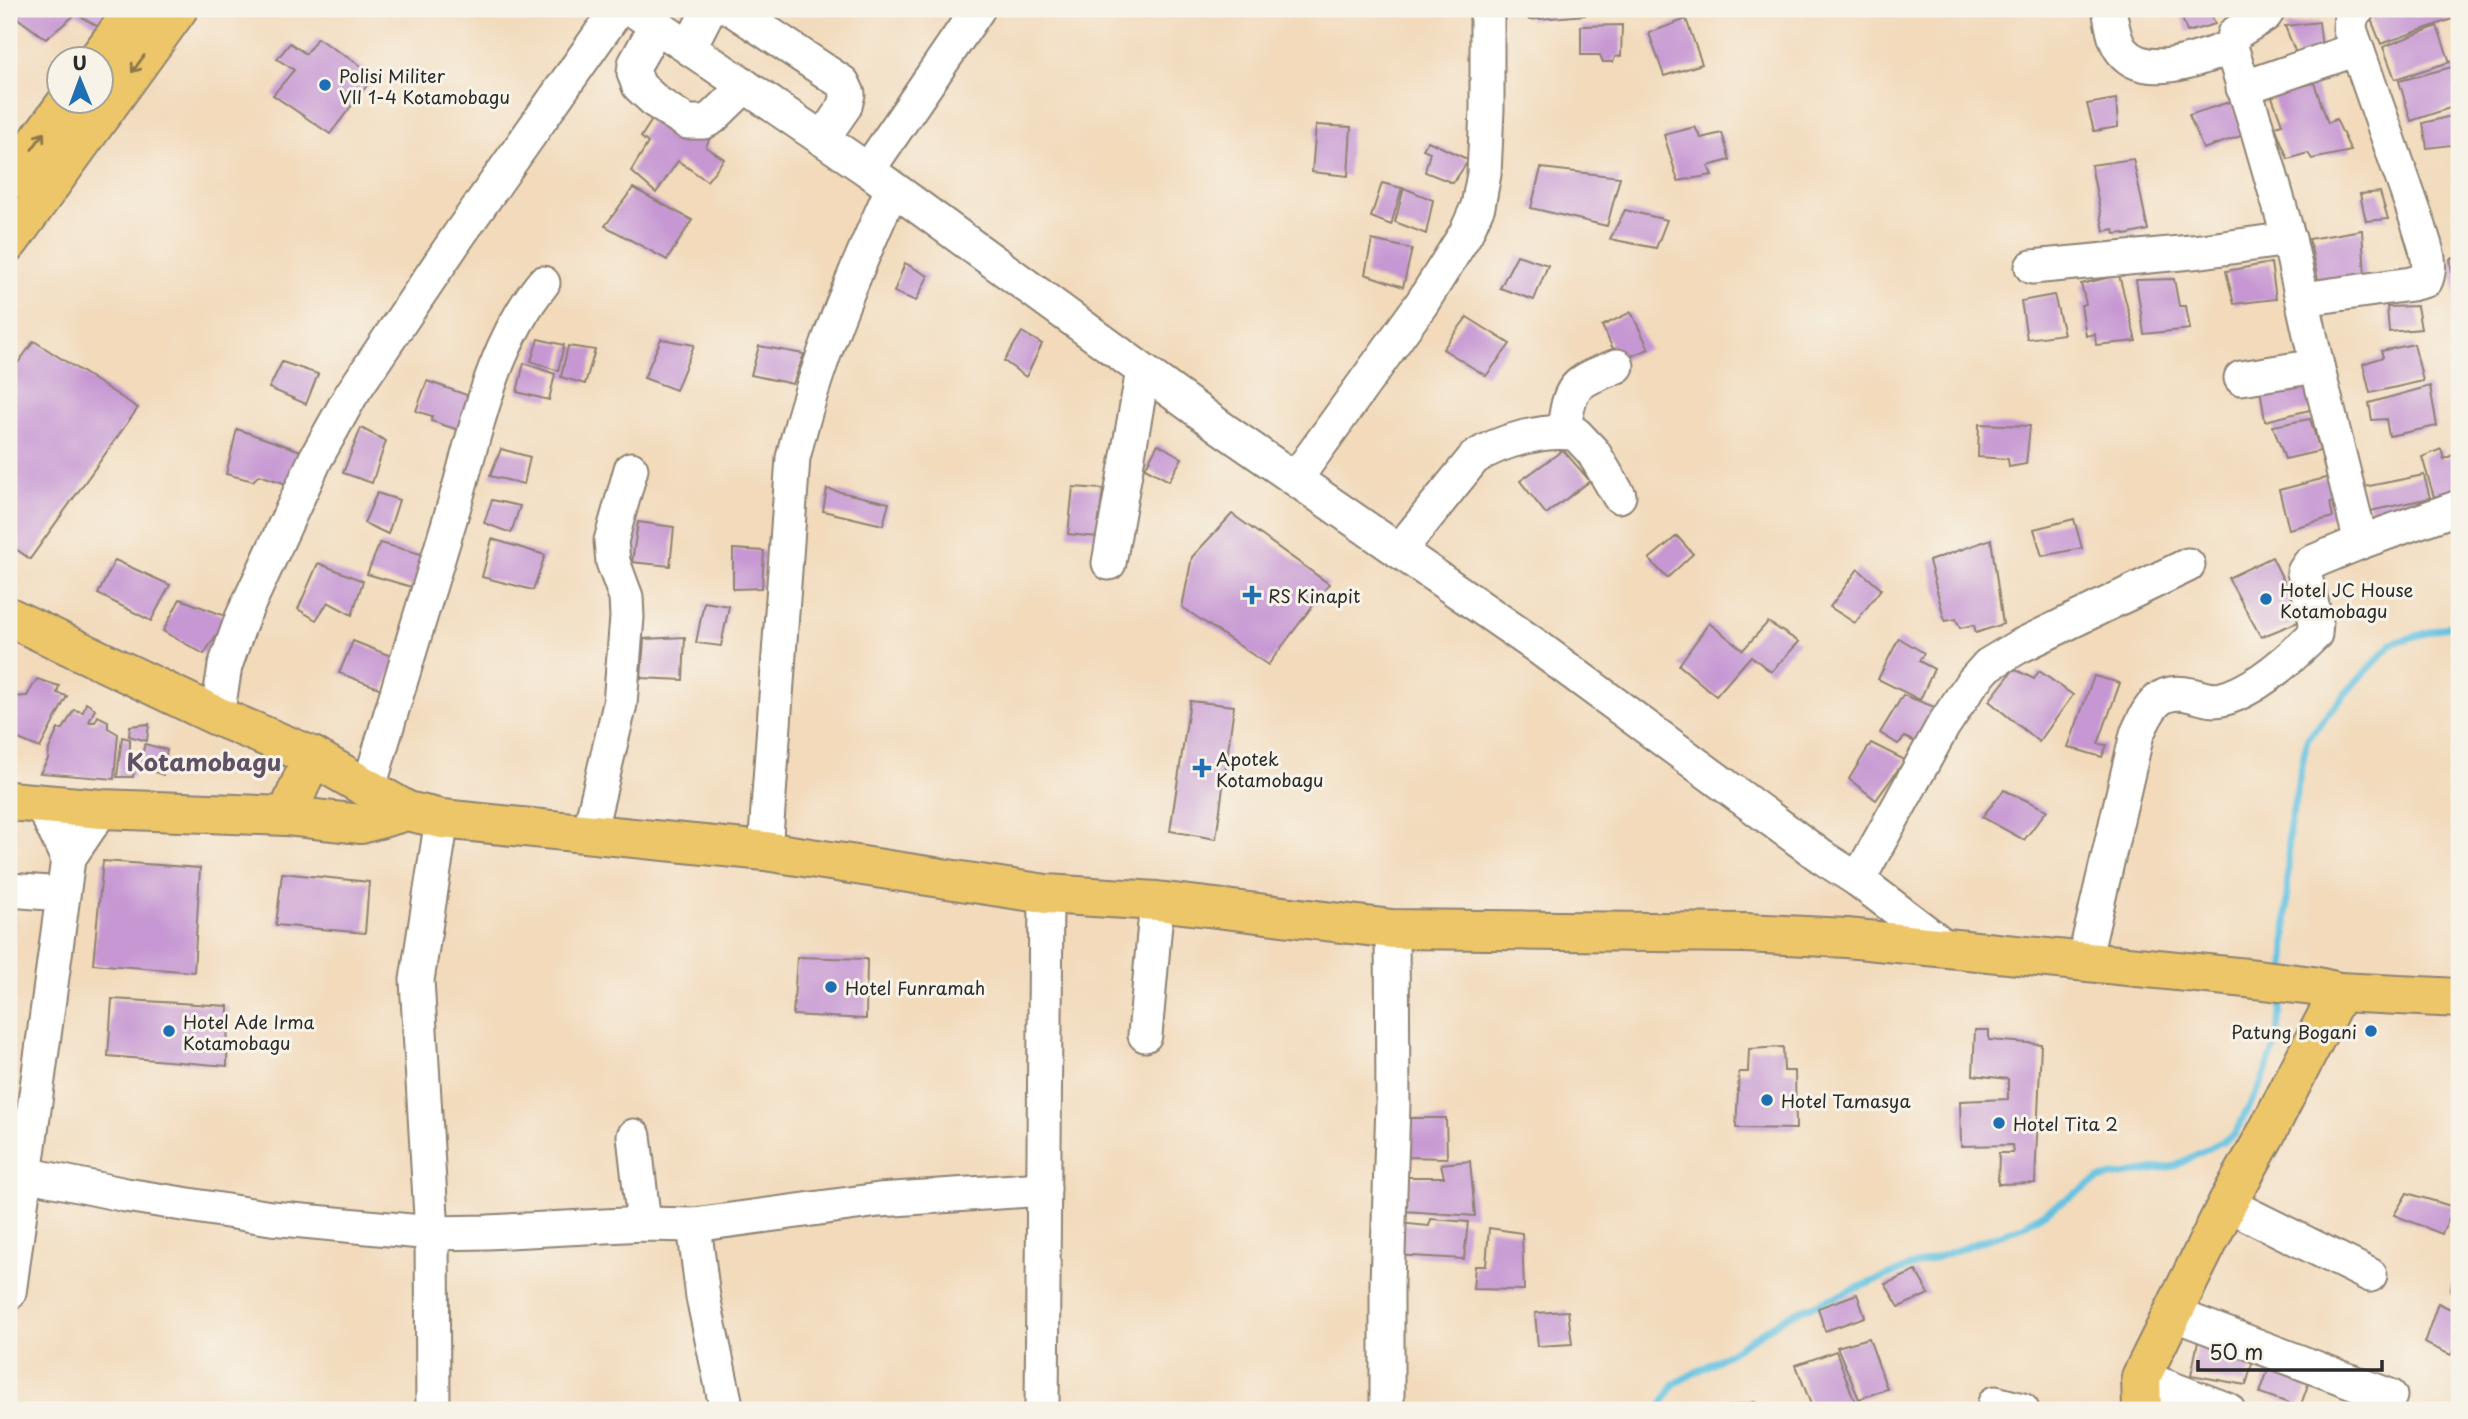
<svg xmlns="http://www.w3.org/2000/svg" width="2468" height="1419" font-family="'Playpen Sans',sans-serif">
<rect width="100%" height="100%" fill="#f7f3e8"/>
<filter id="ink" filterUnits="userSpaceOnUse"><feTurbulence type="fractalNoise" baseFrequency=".0143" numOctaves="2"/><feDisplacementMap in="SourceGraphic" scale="14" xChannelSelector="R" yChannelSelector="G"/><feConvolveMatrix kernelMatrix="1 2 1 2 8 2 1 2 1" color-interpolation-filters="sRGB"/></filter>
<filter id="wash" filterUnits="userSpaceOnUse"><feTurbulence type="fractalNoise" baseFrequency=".00686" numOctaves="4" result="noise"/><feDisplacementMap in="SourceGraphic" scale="28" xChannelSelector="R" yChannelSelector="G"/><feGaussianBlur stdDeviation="1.57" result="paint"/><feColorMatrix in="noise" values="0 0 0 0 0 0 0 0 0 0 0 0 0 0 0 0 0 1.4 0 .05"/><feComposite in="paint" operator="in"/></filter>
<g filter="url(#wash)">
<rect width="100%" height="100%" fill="#f2dabb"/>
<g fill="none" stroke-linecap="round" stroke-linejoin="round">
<g stroke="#63c2e1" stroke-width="7">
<path d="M2285 972 2289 830 2307 739 2344 695 2393 643 2459 623"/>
<path d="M1659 1410 1674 1384 1718 1360 1789 1315 1907 1268 2021 1227 2099 1179 2175 1166 2234 1135 2260 1086 2277 1041 2282 995"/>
</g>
</g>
<g id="blocks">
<g fill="#c697d3">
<path d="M9 9H116L102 29 76 14 46 39 9 12Z"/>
<path d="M1527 9H1584L1585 15 1529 20Z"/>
<path d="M2179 9H2209L2215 24 2187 32Z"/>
<path d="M2381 9H2450L2455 18 2381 44 2369 14Z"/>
<path d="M1686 19 1702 64 1664 76 1649 33Z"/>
<path d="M2319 22 2323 57 2299 61 2285 26Z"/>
<path d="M1622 25 1621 56 1615 57 1613 62H1603L1600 55H1581V26Z"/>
<path d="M2437 26 2450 62 2395 79 2383 47Z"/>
<path d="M317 38 375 75 330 134 273 95 294 70 277 59 290 43 306 54Z"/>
<path d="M2456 66 2459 75V105L2411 121 2399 81Z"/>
<path d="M2314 83 2328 123 2336 119 2351 151 2312 159 2308 153 2288 159 2275 126 2282 124 2271 94Z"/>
<path d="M2116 99 2118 127 2094 131 2087 104Z"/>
<path d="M2232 101 2244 135 2203 149 2189 115Z"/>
<path d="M657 112 710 137 706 147 724 159 707 181 678 161 656 193 631 171 648 143 641 137Z"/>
<path d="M2459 114V155L2457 156 2451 145 2427 148 2423 123Z"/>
<path d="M1316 125 1351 127 1348 176 1312 172Z"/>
<path d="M1695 127 1701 138 1722 133 1730 160 1708 166 1712 175 1678 181 1664 135Z"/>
<path d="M1428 141 1469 160 1453 183 1425 172 1430 152 1423 149Z"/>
<path d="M2133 159 2148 230 2125 235 2124 233 2115 234 2114 229 2104 231 2091 165Z"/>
<path d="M1541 168 1620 177 1607 226 1531 208Z"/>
<path d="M1382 183 1402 188 1391 225 1371 217Z"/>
<path d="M633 188 692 220 667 260 605 226Z"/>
<path d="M1404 188 1433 200 1426 234 1395 222Z"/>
<path d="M2380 192 2388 219 2366 221 2360 194Z"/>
<path d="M1625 210 1667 220 1656 248 1610 239Z"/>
<path d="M2362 230 2365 276 2319 284 2309 239Z"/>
<path d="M1372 240 1412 249 1403 287 1365 274Z"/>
<path d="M1517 255 1548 265 1534 300 1500 288Z"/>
<path d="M2459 257V310H2458L2450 259Z"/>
<path d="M905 263 928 276 916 301 894 292Z"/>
<path d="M2271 263 2276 299 2234 304 2226 271Z"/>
<path d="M2119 275 2136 341 2096 345 2095 334 2086 336 2081 305 2086 304 2081 284Z"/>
<path d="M2174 279 2179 306H2186L2190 329 2144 334 2136 280Z"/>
<path d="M2054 295 2064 334 2027 339 2021 301Z"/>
<path d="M2417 306 2421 329 2389 332 2387 307Z"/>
<path d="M1631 312 1649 349 1619 361 1602 326Z"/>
<path d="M1467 317 1510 344 1486 376 1443 349Z"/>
<path d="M1022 332 1042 344 1026 377 1004 361Z"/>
<path d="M538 339 564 345 558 371 531 361Z"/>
<path d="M661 339 694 345 676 390 644 378Z"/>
<path d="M34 341 138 408 30 559 9 544V375Z"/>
<path d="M2414 344 2423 381 2370 393 2363 364 2383 357 2381 351Z"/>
<path d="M568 346 595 350 585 384 561 377Z"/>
<path d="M759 346 804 354 793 384 751 375Z"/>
<path d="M282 362 318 374 306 404 269 388Z"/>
<path d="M524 363 555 374 549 400 517 392Z"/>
<path d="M2305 371 2314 409 2265 421 2259 382Z"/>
<path d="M427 381 481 400 468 433 431 421 432 416 416 411Z"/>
<path d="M2430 386 2437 426 2389 436 2386 419 2372 420 2369 403Z"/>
<path d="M2310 419 2320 451 2285 459 2273 426Z"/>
<path d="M1979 424 2030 426 2026 464 2009 467 2008 459 1978 457Z"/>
<path d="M361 428 386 441 372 483 343 473Z"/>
<path d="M237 429 301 451 290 485 259 475 253 481 226 474Z"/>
<path d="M1158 444 1182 458 1169 481 1145 468Z"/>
<path d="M501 449 530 457 524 484 490 476Z"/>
<path d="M2441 449 2444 459 2457 453 2459 490 2434 497 2422 457Z"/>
<path d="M1563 450 1590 481 1546 514 1520 481Z"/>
<path d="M2337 475 2343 501 2330 503 2333 517 2289 529 2279 490Z"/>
<path d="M2424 475 2430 498 2370 511 2364 487Z"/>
<path d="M1073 487 1103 489 1097 537 1068 534Z"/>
<path d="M827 489 889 503 883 525 823 511Z"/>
<path d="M377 493 399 500 388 534 364 523Z"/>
<path d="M492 500 520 506 511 533 484 523Z"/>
<path d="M1232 514 1329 584 1268 665 1182 607 1192 557Z"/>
<path d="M2074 519 2082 548 2042 556 2034 529Z"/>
<path d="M638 522 674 527 670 566 632 562Z"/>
<path d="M1677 536 1693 554 1667 578 1649 559Z"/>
<path d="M492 539 545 555 533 590 482 577Z"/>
<path d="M1991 539 2003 624 1976 633 1974 625 1960 628 1956 619 1945 621 1929 561Z"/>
<path d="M380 543 421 554 415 588 367 574Z"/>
<path d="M733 549 764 551 762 588 733 589Z"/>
<path d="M2272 557 2303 620 2261 637 2228 578Z"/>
<path d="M115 560 170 585 151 621 98 594Z"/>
<path d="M318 563 363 581 352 615 328 602 316 620 298 609Z"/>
<path d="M1858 569 1881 589 1855 623 1830 607Z"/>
<path d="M180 599 228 617 204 654 163 631Z"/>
<path d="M704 602 729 606 721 646 696 643Z"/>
<path d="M1768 622 1799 642 1771 672 1751 656 1716 696 1679 665 1709 623 1743 650Z"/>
<path d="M685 637 683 680 641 678 644 639Z"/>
<path d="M1899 638 1924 653 1919 661 1934 669 1920 700 1878 679Z"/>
<path d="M353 641 396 658 384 690 339 673Z"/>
<path d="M2014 669 2034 679 2039 671 2073 695 2039 742 1989 701Z"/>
<path d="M2094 676 2120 683 2098 744 2107 745 2102 757 2068 747Z"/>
<path d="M37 679 59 686 57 693 67 696 40 748 9 735V706L12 697 27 696Z"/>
<path d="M1903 695 1940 709 1919 744 1905 737 1898 744 1880 733Z"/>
<path d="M1190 701 1234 706 1216 839 1170 831Z"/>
<path d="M86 703 95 709 89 722H95L98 716 108 721V728L118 734 114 779 40 773 48 759 49 749 58 729H63L74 710 83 712Z"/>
<path d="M149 724 147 741 129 736 130 726Z"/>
<path d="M122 737 130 739V754L141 757 145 744 167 750 163 775 135 765 133 777H117Z"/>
<path d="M1871 743 1905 760 1876 800 1849 779Z"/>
<path d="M2004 790 2047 810 2024 840 1982 817Z"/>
<path d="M103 861 200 868 194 972 93 964Z"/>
<path d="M282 873 369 882 365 933 276 925Z"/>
<path d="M9 914H15L11 972H9Z"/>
<path d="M797 957 867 959 866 1019 793 1015Z"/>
<path d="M112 999 228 1006 227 1066 108 1056Z"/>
<path d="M1975 1030H1989V1040L2041 1044 2035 1183 1998 1184 1999 1153H2013L2012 1145 1961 1146 1960 1101 2008 1099V1079L1973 1075Z"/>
<path d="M1783 1047 1784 1071H1795L1796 1129 1736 1128 1739 1072H1748L1749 1049Z"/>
<path d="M1408 1118H1446L1447 1158 1404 1157Z"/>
<path d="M1470 1161 1475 1216 1404 1211 1402 1177H1444L1441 1164Z"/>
<path d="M2407 1193 2454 1207 2442 1234 2394 1215Z"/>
<path d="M1431 1219 1468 1222 1464 1259 1394 1255 1398 1223 1429 1226Z"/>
<path d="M1489 1228 1522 1233 1524 1290 1473 1289 1475 1266H1486Z"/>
<path d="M2458 1256H2459V1296L2450 1292Z"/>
<path d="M1916 1271 1929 1294 1899 1307 1885 1284Z"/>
<path d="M1857 1294 1865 1317 1825 1331 1818 1308Z"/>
<path d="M2438 1303 2459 1313V1338L2451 1355 2424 1343Z"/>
<path d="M1568 1311 1572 1344 1538 1346 1535 1313Z"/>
<path d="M2199 1337 2256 1349 2246 1385 2191 1375Z"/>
<path d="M1869 1338 1887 1389 1859 1399 1837 1347Z"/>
<path d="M1836 1351 1857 1408 1813 1410 1796 1365Z"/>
<path d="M2273 1356 2313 1371 2300 1407 2260 1393Z"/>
<path d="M1755 1402 1757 1410H1712V1409Z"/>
</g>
</g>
</g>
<g filter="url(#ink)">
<use href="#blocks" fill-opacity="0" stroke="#8e8273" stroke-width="2"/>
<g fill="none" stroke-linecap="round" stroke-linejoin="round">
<defs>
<g id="minor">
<path d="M632 9 868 170 1223 429 1535 645 1822 857 1858 880 1947 948"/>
<path d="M732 9 843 83 848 94 845 106 822 139"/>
<path d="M2109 9C2112 22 2113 40 2122 51 2146 81 2202 58 2231 47"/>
<path d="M656 26 635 64 634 73 639 86 656 102 687 122H704L712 118 745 86"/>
<path d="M689 48 709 9"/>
<path d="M2243 88 2357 49"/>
<path d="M868 170 978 9"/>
<path d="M2032 267 2202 251 2289 239"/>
<path d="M2303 299 2411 284 2426 280C2433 262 2424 244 2419 226L2350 29 2351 16 2358 9"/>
<path d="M2241 378 2317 366"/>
<path d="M1564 432C1569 384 1574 383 1617 366"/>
<path d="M1296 478 1422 303 1466 233 1478 206 1484 174 1487 109V9"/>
<path d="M2361 542 2459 507"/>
<path d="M1399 551 1474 458C1499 441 1547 428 1576 434L1593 452 1619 496"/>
<path d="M1109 563 1143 371"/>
<path d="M217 716 225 666 242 618 316 458 351 395 459 235 618 9"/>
<path d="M368 791C396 693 427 597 456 499 477 426 493 344 543 283"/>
<path d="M42 804 68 859"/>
<path d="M589 834 620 704 627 617 626 597 613 562 611 541 631 469"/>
<path d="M765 851 793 458C815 365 853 276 892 189"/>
<path d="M1858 880 1943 726 1971 684 1988 665 2018 647 2188 565"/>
<path d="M9 890 62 894"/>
<path d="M2084 961 2137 734C2149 708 2158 687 2191 695 2202 697 2210 702 2222 699 2255 691 2291 658 2315 634L2316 622 2304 572 2310 563 2361 542 2317 366 2289 239 2257 128 2231 47 2234 34 2265 15 2269 9"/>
<path d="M1145 1035 1157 901"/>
<path d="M634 1136 644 1224"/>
<path d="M25 1174 126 1195 271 1218 432 1233 488 1232 644 1224 694 1225 879 1200 1044 1189"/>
<path d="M2227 1204 2370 1275"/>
<path d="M694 1225 703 1297 727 1410"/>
<path d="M9 1293 68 859 102 809"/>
<path d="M2173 1314 2390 1396"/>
<path d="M2141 1377 2228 1410"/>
<path d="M1995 1403 2022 1410"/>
<path d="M1387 1404V1283L1393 1104 1392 929"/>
<path d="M433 1410 432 1233 417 980 442 819"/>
<path d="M1042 1410 1046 894"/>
</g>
<g id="major">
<path d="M97 60 135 9"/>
<path d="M9 180 67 102"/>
<path d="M9 242 178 9"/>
</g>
<g id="highway">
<path d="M9 617 217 716 312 756 407 811"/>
<path d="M9 801 102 809 287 816 361 824 407 811 442 819 765 851 1046 894 1157 901 1392 929 1745 933 1847 938 2247 978 2313 986 2339 992 2459 998"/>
<path d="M287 816 312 756"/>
<path d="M2142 1410 2141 1377 2227 1204 2266 1134 2339 992"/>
</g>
</defs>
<use href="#minor" stroke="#8e8273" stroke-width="37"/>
<use href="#major" stroke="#8e8273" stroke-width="42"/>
<use href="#highway" stroke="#8e8273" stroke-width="42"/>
<use href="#minor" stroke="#fff" stroke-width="33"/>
<use href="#major" stroke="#ecc669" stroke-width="38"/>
<use href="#highway" stroke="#ecc669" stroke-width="38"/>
</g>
<defs><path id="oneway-shaft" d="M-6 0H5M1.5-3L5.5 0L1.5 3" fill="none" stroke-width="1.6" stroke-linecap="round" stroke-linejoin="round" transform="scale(1.75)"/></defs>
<g stroke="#8c784a">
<use href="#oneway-shaft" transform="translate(138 64) rotate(126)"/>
<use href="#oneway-shaft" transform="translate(38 141) rotate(-54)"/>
</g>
</g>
<g fill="#1f6fb2" stroke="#f7f3e8" stroke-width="2.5">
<circle cx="325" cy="85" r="7"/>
<path d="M1248.5 584.5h7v7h7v7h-7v7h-7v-7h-7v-7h7z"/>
<circle cx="2266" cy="599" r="7"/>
<path d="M1198.5 757.5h7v7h7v7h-7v7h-7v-7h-7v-7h7z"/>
<circle cx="831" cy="987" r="7"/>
<circle cx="169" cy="1031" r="7"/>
<circle cx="2371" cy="1031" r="7"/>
<circle cx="1767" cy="1100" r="7"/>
<circle cx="1999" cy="1123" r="7"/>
</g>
<g text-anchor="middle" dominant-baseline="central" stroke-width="6" stroke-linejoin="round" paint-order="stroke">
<g font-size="18" fill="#2b2b2b" stroke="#f7f3e8" text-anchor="start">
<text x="339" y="75">Polisi Militer<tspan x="339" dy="21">VII 1-4 Kotamobagu</tspan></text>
<text x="2280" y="589">Hotel JC House<tspan x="2280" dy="21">Kotamobagu</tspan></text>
<text x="1268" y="595">RS Kinapit</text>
<text x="1216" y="758">Apotek<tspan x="1216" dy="21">Kotamobagu</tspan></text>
<text x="845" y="987">Hotel Funramah</text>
<text x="183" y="1021">Hotel Ade Irma<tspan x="183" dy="21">Kotamobagu</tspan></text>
<text x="2357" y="1031" text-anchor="end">Patung Bogani</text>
<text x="1781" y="1100">Hotel Tamasya</text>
<text x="2013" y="1123">Hotel Tita 2</text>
</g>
<g font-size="24" font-weight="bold" fill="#615166" stroke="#f7f3e8">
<text x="204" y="761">Kotamobagu</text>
</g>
</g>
<rect width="2468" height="1419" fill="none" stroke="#f7f3e8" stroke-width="35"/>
<g transform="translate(80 80) rotate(359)"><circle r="33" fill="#f7f3e8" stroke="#a5a39c" stroke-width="2"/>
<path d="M0-5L12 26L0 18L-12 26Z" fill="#1f6fb2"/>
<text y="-10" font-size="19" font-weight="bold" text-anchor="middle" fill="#2b2b2b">U</text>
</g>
<path d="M2198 1360v10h184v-10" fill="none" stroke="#2b2b2b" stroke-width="3.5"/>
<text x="2209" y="1360" font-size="21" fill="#2b2b2b" stroke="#f7f3e8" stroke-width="5" paint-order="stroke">50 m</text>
</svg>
